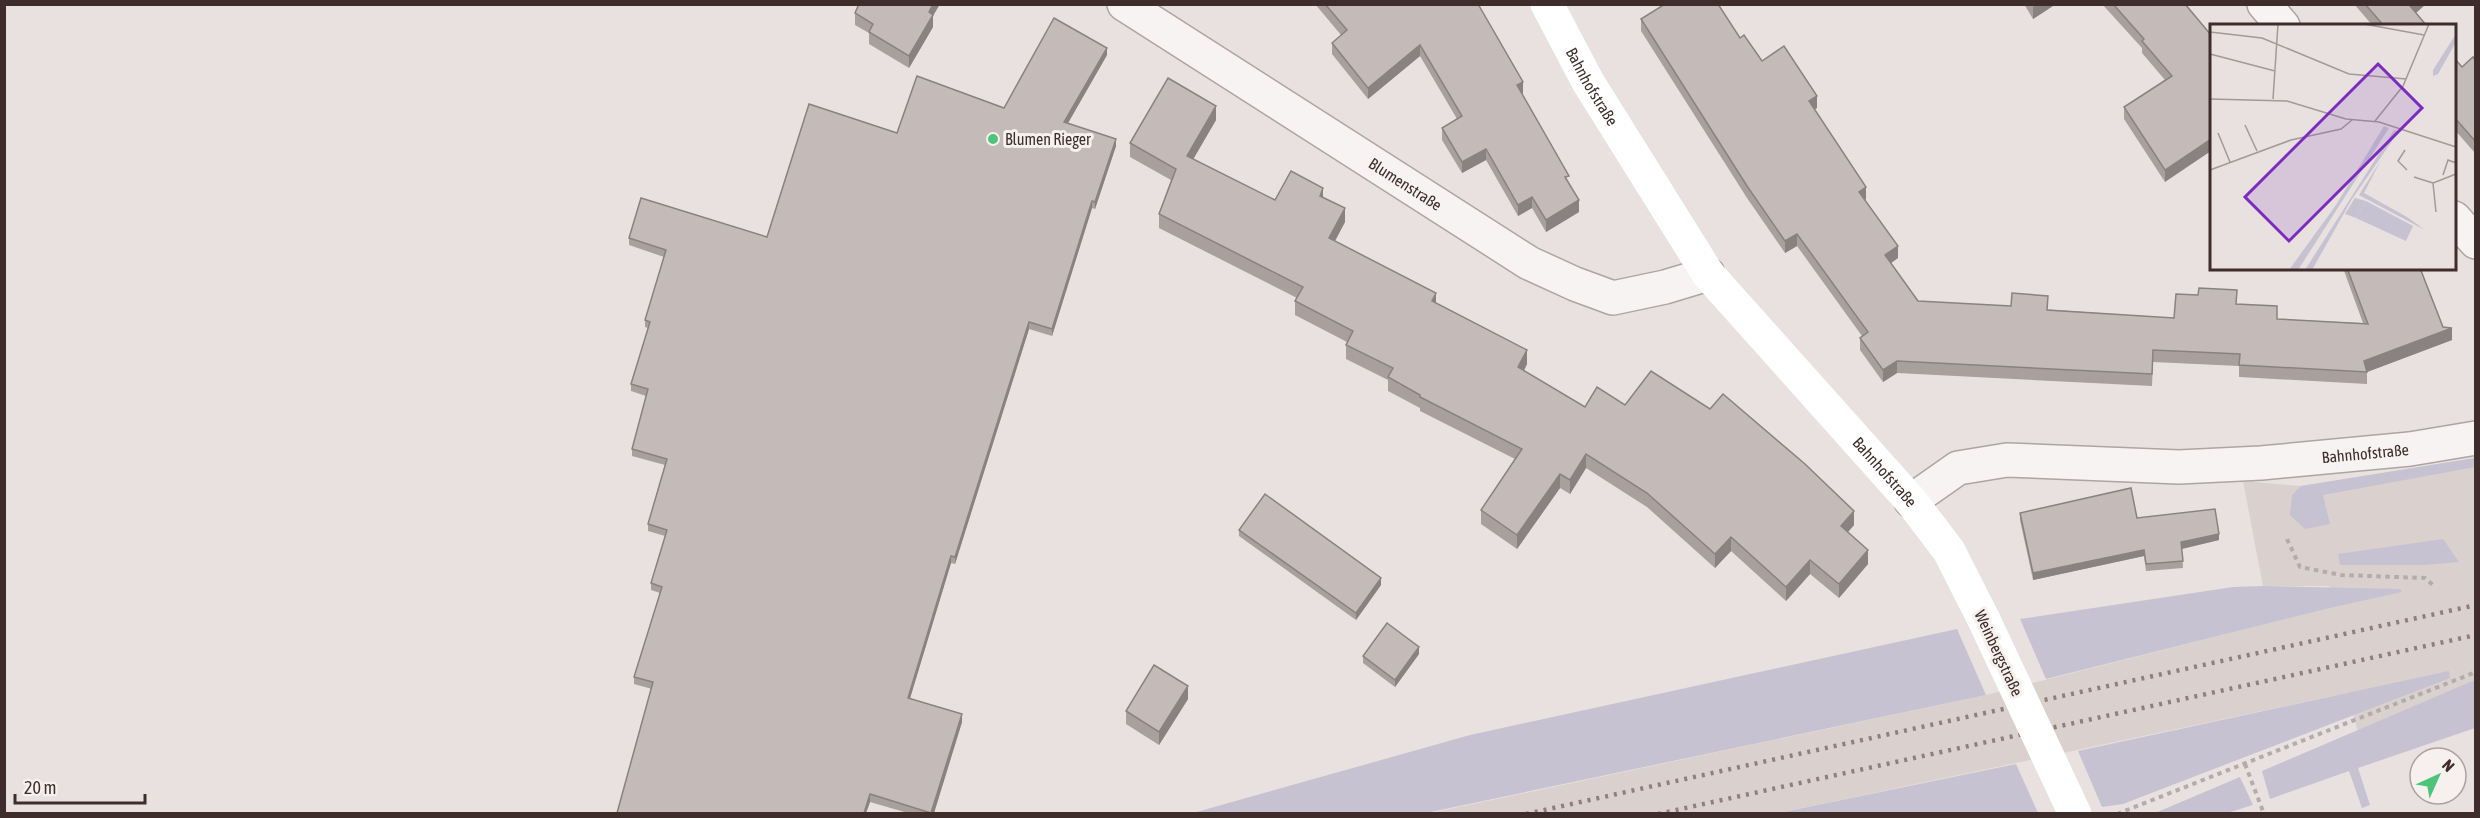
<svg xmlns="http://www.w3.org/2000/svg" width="2480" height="818" font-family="'Asap Condensed',sans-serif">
<rect width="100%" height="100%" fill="#e8e1e0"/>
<path fill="#dad0ce" d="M2475 458V705L2360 739 2347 693 1779 813 1426 814 1986 695 2333 607 2329 586H2263L2243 481 2301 486Z"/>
<g fill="#c6c2d1">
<path d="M2475 458V467L2323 495 2330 524 2305 529 2290 515 2292 495 2301 486Z"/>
<path d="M2443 539 2459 562 2426 565H2340L2338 554Z"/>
<path d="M2263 586 2400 589 2402 592 2334 607 2046 679 2020 619 2233 587Z"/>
<path d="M1957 629 1986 695 1426 813H1193L1470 735Z"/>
<path d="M2449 671 2450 678 2123 804 2102 807 2078 751Z"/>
<path d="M2475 680V728L2358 768 2370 805 2362 808 2349 771 2270 799 2262 771Z"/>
<path d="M2016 764 2038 813H1779Z"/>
<path d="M2240 777 2253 805 2227 813H2155Z"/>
</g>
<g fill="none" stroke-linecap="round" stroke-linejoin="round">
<defs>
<g id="street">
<path id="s1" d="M1124 4 1529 263 1575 284 1613 298 1665 287 1708 274"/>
<path d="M2264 4 2283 26"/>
<path d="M2454 218 2476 242"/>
<path id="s2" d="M1911 501 1958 468 2007 460 2179 467 2261 463 2410 449 2476 438"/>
</g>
</defs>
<use href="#street" stroke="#aea4a2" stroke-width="36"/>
<g stroke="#b4acaa" stroke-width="4" stroke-dasharray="4.5 4.5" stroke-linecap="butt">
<path d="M2287 539 2300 567 2341 575 2425 578 2433 585"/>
<path d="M2245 764 2264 814"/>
<path d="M2117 814 2476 672"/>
</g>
<use href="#street" stroke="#f6f3f2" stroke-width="33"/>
<path stroke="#fff" stroke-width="33" id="s3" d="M1547 4 1588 82 1708 274 1911 501 1949 551 1984 620"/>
<g stroke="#907e7b" stroke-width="4.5" stroke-dasharray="3 6" stroke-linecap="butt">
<path d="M1526 814 2476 605"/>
<path d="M1658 814 2476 635"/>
</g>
<path stroke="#fff" stroke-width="33" d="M1984 620 2075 814"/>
</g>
<g fill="#a9a09e">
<path d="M1315 4H1478L1523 93 1522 94 1569 183 1579 212 1546 232 1532 208 1518 216 1486 160 1462 173 1442 140V128L1457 119 1420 56 1368 99 1332 54V43L1341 35Z"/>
<path d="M2024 4H2056L2033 19Z"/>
<path d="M2102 4H2185L2165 182 2124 119V107L2165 80 2142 53V48Z"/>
<path d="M2354 4H2426L2416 13 2427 26H2373Z"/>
<path d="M855 13 933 16V27L909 68 869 44V33L855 25Z"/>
<path d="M1641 19 1740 38 1762 61 1817 108 1814 109 1866 199 1865 200 1898 258 1891 263 1918 301 2174 318 2237 304 2277 319 2363 323 2343 268H2420L2443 327 2452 340 2367 372V384L2239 377V366L2153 362 2152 386 1897 373 1883 382 1860 350V338L1862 336 1797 246 1785 253 1747 198 1641 31Z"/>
<path d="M1107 55 1068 123 1116 146 1095 209 1092 208 1052 336 1029 329 955 564 951 563 910 698 962 722 934 813H908L870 802 866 813H617L652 689 634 684V677L660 593 651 590V583L665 536 648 531V524L665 465 632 456V449L646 396 631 391V384L648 328 645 327V320L664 257 629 245V238L767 237 897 133 1004 108Z"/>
<path d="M2454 58 2462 67 2475 60V153L2454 129Z"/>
<path d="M1216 120 1193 159 1275 200 1323 198 1345 222 1335 241 1436 303 1527 364 1524 371 1585 407 1625 405 1854 525 1848 532 1868 564 1839 598 1810 574 1786 601 1731 551 1715 568 1647 507 1586 468 1570 494 1560 488 1517 549 1481 524V510L1515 459 1420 411V408L1388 391V380L1346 359V345L1347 342 1295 315V301L1297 298 1159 228V214L1171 180 1130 157V143Z"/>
<path d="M2020 513 2137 518 2219 540 2182 549 2183 568 2146 571 2144 556 2033 580 2020 520Z"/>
<path d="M1239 530 1381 585 1356 620 1239 536Z"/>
<path d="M1419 654 1395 687 1363 663V656Z"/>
<path d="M1188 699 1159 745 1126 724V711Z"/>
</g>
<g fill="#898281">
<path d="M933 4H940L933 16V27L909 68V56L929 12Z"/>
<path d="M2038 4H2056L2033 19V7Z"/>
<path d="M2413 4H2426L2410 18V6Z"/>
<path d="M1420 45V56L1368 99V88Z"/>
<path d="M1107 48V55L1064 130V122Z"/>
<path d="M1523 82V93L1517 97V85Z"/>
<path d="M1817 96V108L1809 113V101Z"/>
<path d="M1216 106V120L1187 170V156Z"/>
<path d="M1116 139V146L1095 209V202Z"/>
<path d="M2211 139V151L2165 182V170Z"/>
<path d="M1486 149V160L1462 173V162Z"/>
<path d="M1866 187V199L1859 204V192Z"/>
<path d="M1323 188V202L1320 196Z"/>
<path d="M1532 197V208L1518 216V205Z"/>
<path d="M1579 200V212L1546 232V220Z"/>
<path d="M1092 201V208L1052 336V329Z"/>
<path d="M1345 208V222L1329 252V238Z"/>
<path d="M1797 234V246L1785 253V241Z"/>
<path d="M1898 246V258L1885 267V255Z"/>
<path d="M1436 293V307L1432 301Z"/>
<path d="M1029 322V329L955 564V557Z"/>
<path d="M2452 328V340L2367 372 2364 361Z"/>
<path d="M1527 350V364L1518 381V367Z"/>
<path d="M1897 361V373L1883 382V370Z"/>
<path d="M1586 454V468L1570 494V480Z"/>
<path d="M1560 474V488L1517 549V535Z"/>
<path d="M1854 511V525L1841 540V526Z"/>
<path d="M2219 534V540L2181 549V542Z"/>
<path d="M1731 537V551L1715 568V554Z"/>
<path d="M1868 550V564L1839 598V584Z"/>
<path d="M2144 550V556L2033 580V573Z"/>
<path d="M951 556V563L908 705V698Z"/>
<path d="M1810 560V574L1786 601V587Z"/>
<path d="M1381 578V585L1356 620V613Z"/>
<path d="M1419 647V654L1395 687V680Z"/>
<path d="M1188 686V699L1159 745V732Z"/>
<path d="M962 714V722L934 813H931Z"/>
<path d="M870 794V802L866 813H864Z"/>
</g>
<g fill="#c4bab8" stroke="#898281" stroke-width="1.5">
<path d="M859 4H933L929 12 933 15 909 56 869 32 873 24 855 13Z"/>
<path d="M1325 4H1478L1523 82 1517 85 1569 176 1565 177 1579 200 1546 220 1532 197 1518 205 1486 149 1462 162 1442 128 1462 116 1420 45 1368 88 1332 43 1347 30Z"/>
<path d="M1665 4H1718L1740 38 1744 35 1762 61 1784 46 1817 96 1809 101 1866 187 1859 192 1898 246 1885 255 1918 301 2011 306 2012 293 2048 296 2047 310 2174 318 2176 294 2198 295 2199 288 2237 290 2236 304 2277 306V319L2368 324 2347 268H2420L2443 327 2452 328 2364 361 2367 372 2239 365 2240 354 2153 350 2152 374 1897 361 1883 370 1860 338 1868 332 1797 234 1785 241 1747 186 1641 19Z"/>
<path d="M2113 4H2185L2211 35V139L2165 170 2124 107 2172 76 2142 41 2144 39Z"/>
<path d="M2365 4H2413L2410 6 2427 26H2384Z"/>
<path d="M1054 18 1107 48 1064 122 1116 139 1095 202 1092 201 1052 329 1029 322 955 557 951 556 908 698 962 714 931 813 870 794 864 813H617L653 682 634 677 662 587 651 583 667 530 648 524 667 459 632 449 648 389 631 384 650 322 645 320 666 250 629 238 641 198 767 237 809 104 897 133 917 76 1004 108Z"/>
<path d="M2473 57 2475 60V141L2454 117V58L2462 67Z"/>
<path d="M1168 78 1216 106 1187 156 1275 200 1291 171 1323 188 1320 196 1345 208 1329 238 1436 293 1432 301 1527 350 1518 367 1585 407 1597 387 1625 405 1651 371 1710 409 1723 394 1805 464 1854 511 1841 526 1868 550 1839 584 1810 560 1786 587 1731 537 1715 554 1647 493 1586 454 1570 480 1560 474 1517 535 1481 510 1522 449 1420 397V395L1388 377 1393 368 1346 345 1353 331 1295 301 1303 287 1159 214 1176 169 1130 143Z"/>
<path d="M2131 488 2137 518 2215 509 2219 534 2181 542 2183 561 2146 564 2144 550 2033 573 2020 513Z"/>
<path d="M1265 494 1381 578 1356 613 1239 530Z"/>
<path d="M1387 623 1419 647 1395 680 1363 656Z"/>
<path d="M1154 665 1188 686 1159 732 1126 711Z"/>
</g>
<circle fill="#4ec47a" stroke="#f6f0ef" stroke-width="2" cx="993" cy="139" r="6"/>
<g text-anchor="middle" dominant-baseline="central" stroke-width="6" stroke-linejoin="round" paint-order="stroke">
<g font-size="16" fill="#3e2d2a" stroke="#f6f0ef">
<text stroke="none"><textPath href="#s3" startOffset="94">Bahnhofstraße</textPath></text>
<text stroke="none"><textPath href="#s1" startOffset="334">Blumenstraße</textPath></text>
<text stroke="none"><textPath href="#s2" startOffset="466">Bahnhofstraße</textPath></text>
<text stroke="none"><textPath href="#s3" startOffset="580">Bahnhofstraße</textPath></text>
<text transform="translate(1999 653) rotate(65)">Weinbergstraße</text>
</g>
<g font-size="16" fill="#3e2d2a" stroke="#f6f0ef" text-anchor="start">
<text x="1005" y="139">Blumen Rieger</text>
</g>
</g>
<g transform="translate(2210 24)">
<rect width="246" height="246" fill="#e8e1e0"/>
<path d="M246 10V18L228 50 223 52V46ZM174 102 179 104 88 246H79L126 181ZM184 106 189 107 142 175 102 246H95ZM171 136 154 169 197 193 215 206 149 171ZM145 174 156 177 146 194 135 190Z" fill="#c6c2d1"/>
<path d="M156 177 203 202 196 217 146 194Z" fill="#c6c2d1"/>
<path fill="none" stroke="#a49997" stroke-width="1.5" d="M154 0 214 11M0 8 52 14 139 50 196 55M0 30 65 47M0 75 77 77 136 95 169 98 246 123M63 75 68 0M165 97 193 62 219 0M35 101 47 127M8 109 20 138M195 126 188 137 197 146M0 146 81 116 131 105 142 96M233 151 238 136 246 139M204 153 223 159M226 188 223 159 246 150"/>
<path fill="#7b2cbf" fill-opacity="0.15" stroke="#7b2cbf" stroke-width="3" d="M168 40 212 84 79 217 35 173Z"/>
<rect width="246" height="246" fill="none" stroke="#3e2d2a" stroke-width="3"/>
</g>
<rect width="2480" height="818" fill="none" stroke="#3e2d2a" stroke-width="12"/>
<g transform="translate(2438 776) rotate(45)"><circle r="28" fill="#f6f0ef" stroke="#aca2a0" stroke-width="1.5"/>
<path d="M0-4.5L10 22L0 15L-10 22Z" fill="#4ec47a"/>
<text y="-9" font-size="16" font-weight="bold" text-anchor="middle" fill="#3e2d2a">N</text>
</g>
<path d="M15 794v9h130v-9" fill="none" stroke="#3e2d2a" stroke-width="3"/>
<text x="24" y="794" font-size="18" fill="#3e2d2a" stroke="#f6f0ef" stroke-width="4.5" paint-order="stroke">20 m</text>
</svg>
